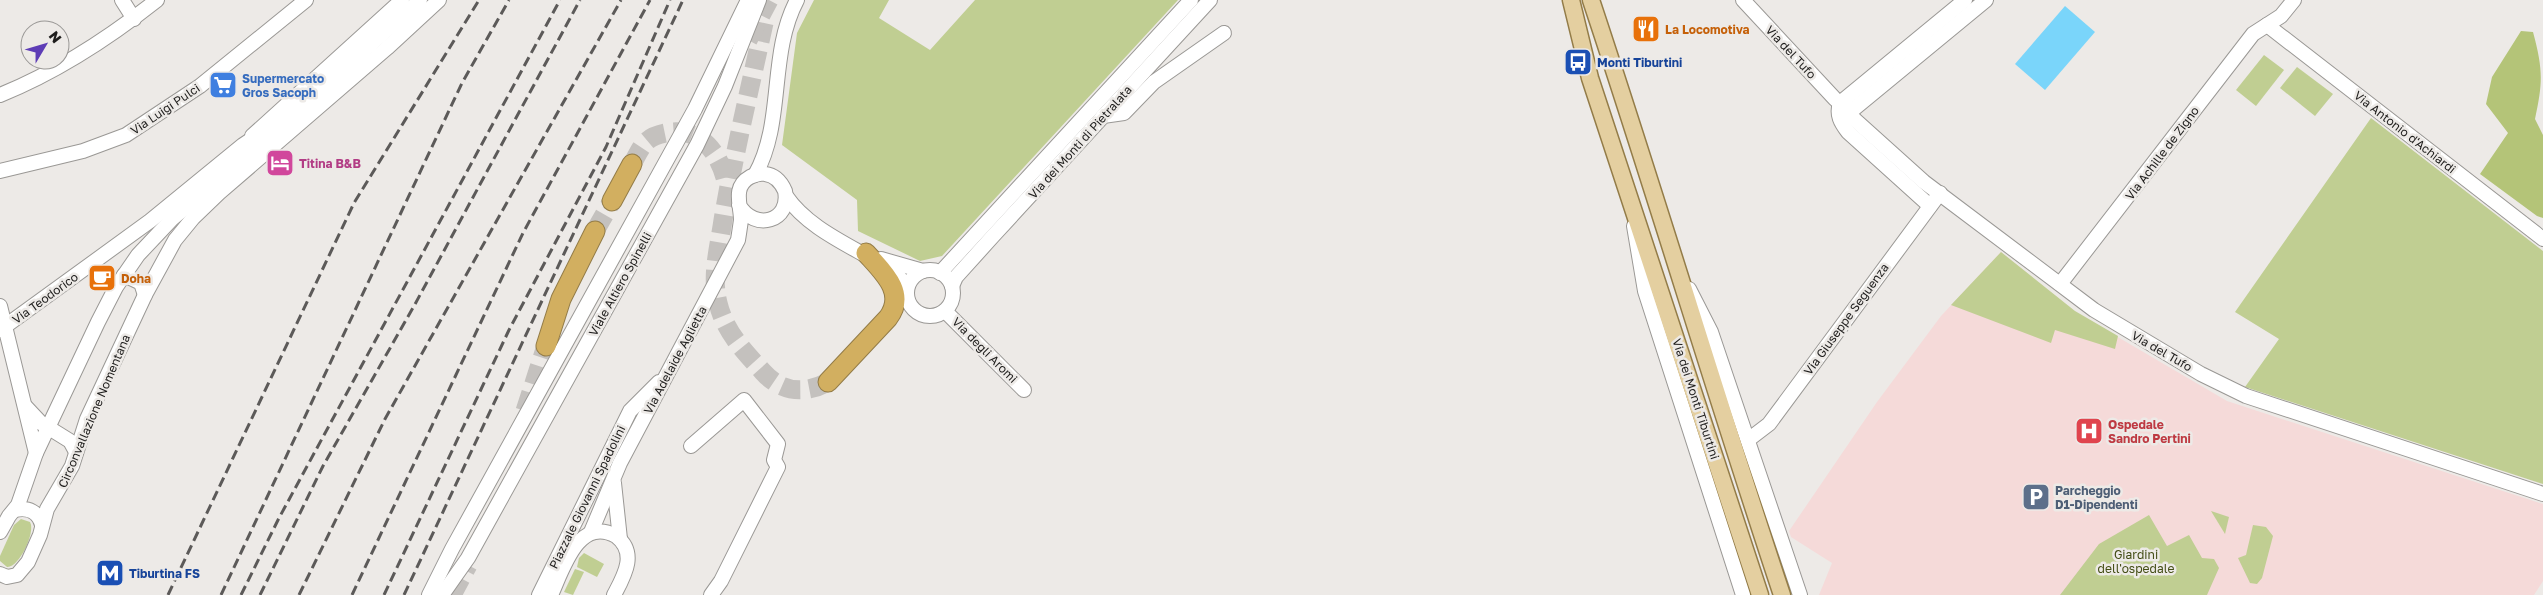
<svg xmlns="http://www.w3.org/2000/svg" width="2543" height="595" font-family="'Golos Text',sans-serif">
<rect width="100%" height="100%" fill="#edeae7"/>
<path fill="#f5dad9" d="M2001 252 2075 312 2227 401 2543 504V581L2534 595H1819L1832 563 1791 537 1789 531 1877 402 1941 316Z"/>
<g fill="#c0ce92">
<path d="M814 0H889L879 18 930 50 975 0H1178L942 256 920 261 858 231 857 200 782 145 797 33Z"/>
<path d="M2264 55 2284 70 2256 106 2236 90Z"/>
<path d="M2297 67 2333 94 2315 116 2280 88Z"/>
<path d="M2371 118 2543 251V484L2245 387 2279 339 2235 312Z"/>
<path d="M2001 252 2075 311 2118 336 2115 349 2055 330 2051 343 1951 305Z"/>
<path d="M2211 511 2229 517 2225 534Z"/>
<path d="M2149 515 2167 546 2189 535 2202 558 2214 559 2219 568 2207 595H2060L2099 544Z"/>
<path d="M21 519 30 522C36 532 19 568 7 567L0 561V556L14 525Z"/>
<path d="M2253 525 2266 527 2273 536 2262 578 2257 584 2250 583 2238 558 2246 555Z"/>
<path d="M584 553 604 564 597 577 577 567 579 558Z"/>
<path d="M575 569 584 572 573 595 564 592Z"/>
</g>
<path fill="#b4c478" d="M2521 31 2533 32C2543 69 2543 82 2535 119L2543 135V218L2537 216 2480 174 2508 133 2486 104 2492 77Z"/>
<path fill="#7ad5fa" d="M2065 6 2095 32 2045 90 2015 64Z"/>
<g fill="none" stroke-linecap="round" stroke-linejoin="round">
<g stroke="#c4c1be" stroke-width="19" stroke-dasharray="19 9" stroke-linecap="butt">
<path d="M764 23C750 88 734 154 723 220 719 248 711 275 718 303 725 332 744 351 763 372 781 392 804 395 828 382"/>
<path d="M748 40 769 0"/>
<path d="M632 164C637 156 640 147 647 141 654 135 664 133 672 132 705 129 722 159 727 186"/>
<path d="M595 231 612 201"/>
<path d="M525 411 546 346"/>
<path d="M452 595 468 565"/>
</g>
<defs>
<g id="minor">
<path d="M122 0 134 19"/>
<path d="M1743 0 1835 99 1850 112 1854 119 1924 182 2094 310 2201 374 2246 396 2543 494"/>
<path d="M2267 25 2543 239"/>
<path d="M0 95C57 72 109 38 157 0"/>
<path d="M1850 112 1986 0"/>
<path d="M1103 116 1124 113 1154 82 1224 33"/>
<path d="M252 136 402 0"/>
<path d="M0 171 83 151 126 135 200 86 306 0"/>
<path d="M755 175C785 122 768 55 797 0"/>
<path d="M786 196C810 231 855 247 890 270L900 278 907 291"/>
<path d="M1930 206 1848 132C1841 123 1836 115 1840 103L1965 0"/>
<path d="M1634 226 1645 291 1743 595"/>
<path d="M881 259 923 271"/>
<circle cx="930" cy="293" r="23"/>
<path d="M940 273 1191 0"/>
<path d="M124 275 141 283 145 295"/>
<path d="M2060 284 2253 34 2281 16 2294 0"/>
<path d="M952 286 956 277 993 236 1210 0"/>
<path d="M1689 289 1711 332 1800 595"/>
<path d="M0 306 36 453"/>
<path d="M945 311 1024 390"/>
<path d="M0 330 150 221 243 145 261 133"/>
<path d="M26 407 41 423 70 441 76 452"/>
<path d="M1748 440 1769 424 1940 193"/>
<path d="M691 446 744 400 778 444 774 460 778 467 721 581 711 595"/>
<path d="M614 483 620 539"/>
<path d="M15 510C28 507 39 512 42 525"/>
<path d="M0 532 9 516 18 505 36 453 98 322 116 287 138 255 172 219 279 127 420 0"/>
<path d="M591 532 620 463 738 240C739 234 740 227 741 220 741 205 732 187 750 177 754 175 760 173 765 174 775 175 781 182 785 191 791 221 755 232 739 205"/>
<path d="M0 574 7 577 17 575 28 562 40 535 47 509 72 466 87 419 145 295 175 240 193 218 219 193 387 48 439 0"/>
<path d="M429 595 452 549 695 109 748 0"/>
<path d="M442 595 468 558 697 145 725 86 759 0"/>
<path d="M539 595 630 411 659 382"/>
<path d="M551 595C563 569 578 516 616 536 638 553 624 576 614 595"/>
</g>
<g id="major">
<path d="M1571 0 1590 78 1760 595"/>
<path d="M1591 0C1657 198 1716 397 1782 595"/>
</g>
<g id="highway">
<path d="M612 201 632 164"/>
<path d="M546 346 561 299 595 231"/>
<path d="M828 382 888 318C907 293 883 272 866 253"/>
</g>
</defs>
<use href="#minor" stroke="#9a9895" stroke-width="16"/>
<use href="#major" stroke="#937c48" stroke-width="19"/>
<use href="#highway" stroke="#937c48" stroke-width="21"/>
<use href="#minor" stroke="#fff" stroke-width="14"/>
<use href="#major" stroke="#e4cfa0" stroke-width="16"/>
<use href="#highway" stroke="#d2af60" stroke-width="19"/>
<g stroke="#5c5a59" stroke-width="3" stroke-dasharray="10 5" stroke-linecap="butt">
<path d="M168 595 354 203 479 0"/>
<path d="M221 595 462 83 509 0"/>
<path d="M241 595 279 518 560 0"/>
<path d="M260 595 323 466 414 306 580 0"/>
<path d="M299 595 385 419 621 0"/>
<path d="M352 595 523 233 650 0"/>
<path d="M384 595 509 330 606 147 670 0"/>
<path d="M404 595 683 0"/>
</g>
</g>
<defs>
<symbol id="restaurant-square" viewBox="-11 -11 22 22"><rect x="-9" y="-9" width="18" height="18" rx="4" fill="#e8710a" stroke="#edeae7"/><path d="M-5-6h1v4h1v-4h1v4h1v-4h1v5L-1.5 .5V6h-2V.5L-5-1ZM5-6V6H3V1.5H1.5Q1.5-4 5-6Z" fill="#fff"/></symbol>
<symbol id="bus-square" viewBox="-11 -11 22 22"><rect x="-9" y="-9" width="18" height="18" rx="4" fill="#1a4fb4" stroke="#edeae7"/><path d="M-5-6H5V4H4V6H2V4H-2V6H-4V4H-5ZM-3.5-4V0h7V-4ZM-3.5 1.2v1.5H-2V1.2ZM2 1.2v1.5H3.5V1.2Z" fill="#fff"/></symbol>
<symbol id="supermarket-square" viewBox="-11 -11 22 22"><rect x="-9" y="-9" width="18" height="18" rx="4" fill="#3f7fe0" stroke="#edeae7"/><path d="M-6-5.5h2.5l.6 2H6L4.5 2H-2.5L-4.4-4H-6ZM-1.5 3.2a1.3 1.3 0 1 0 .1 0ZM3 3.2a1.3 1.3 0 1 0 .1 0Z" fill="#fff"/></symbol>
<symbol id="hotel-square" viewBox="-11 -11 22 22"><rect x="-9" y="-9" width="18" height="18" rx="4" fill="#d1479c" stroke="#edeae7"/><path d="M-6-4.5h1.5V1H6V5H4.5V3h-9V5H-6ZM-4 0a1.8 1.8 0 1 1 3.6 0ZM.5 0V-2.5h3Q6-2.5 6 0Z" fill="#fff"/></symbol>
<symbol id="cafe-square" viewBox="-11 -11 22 22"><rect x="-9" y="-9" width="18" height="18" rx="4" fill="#e8710a" stroke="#edeae7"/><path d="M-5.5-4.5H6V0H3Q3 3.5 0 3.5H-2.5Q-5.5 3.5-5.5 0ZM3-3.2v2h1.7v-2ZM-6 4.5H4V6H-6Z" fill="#fff"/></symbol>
<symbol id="hospital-square" viewBox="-11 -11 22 22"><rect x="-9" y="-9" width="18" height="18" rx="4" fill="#e0444e" stroke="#edeae7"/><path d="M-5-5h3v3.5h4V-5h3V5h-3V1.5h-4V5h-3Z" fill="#fff"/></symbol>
<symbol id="parking-square" viewBox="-11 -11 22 22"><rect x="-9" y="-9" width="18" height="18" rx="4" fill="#5c6f8a" stroke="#edeae7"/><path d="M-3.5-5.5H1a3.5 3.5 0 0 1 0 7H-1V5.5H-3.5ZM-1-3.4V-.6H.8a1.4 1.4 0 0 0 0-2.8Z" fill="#fff"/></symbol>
<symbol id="metro-square" viewBox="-11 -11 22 22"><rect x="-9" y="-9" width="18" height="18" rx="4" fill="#1a4fb4" stroke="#edeae7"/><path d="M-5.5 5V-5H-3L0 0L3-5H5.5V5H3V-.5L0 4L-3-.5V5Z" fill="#fff"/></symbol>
</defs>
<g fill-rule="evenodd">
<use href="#restaurant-square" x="1630" y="13" width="32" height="32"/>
<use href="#bus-square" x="1562" y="46" width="32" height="32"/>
<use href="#supermarket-square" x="207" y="69" width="32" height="32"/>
<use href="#hotel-square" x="264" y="147" width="32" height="32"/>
<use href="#cafe-square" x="86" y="262" width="32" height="32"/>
<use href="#hospital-square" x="2073" y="415" width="32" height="32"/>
<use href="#parking-square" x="2020" y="481" width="32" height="32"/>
<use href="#metro-square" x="94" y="557" width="32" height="32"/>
</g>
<g text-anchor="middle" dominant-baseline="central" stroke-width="5" stroke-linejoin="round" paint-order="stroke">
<g font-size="12" font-weight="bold" fill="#c56008" stroke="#edeae7" text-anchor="start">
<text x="1665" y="29">La Locomotiva</text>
<text x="121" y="278">Doha</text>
</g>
<g font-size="12" fill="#1e1d1c" stroke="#edeae7">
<text transform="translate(1791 52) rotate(47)">Via del Tufo</text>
<text transform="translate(165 109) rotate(-34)">Via Luigi Pulci</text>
<text transform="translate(2405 132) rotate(38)">Via Antonio d'Achiardi</text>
<text transform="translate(1080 142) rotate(-48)">Via dei Monti di Pietralata</text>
<text transform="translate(2162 153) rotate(-53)">Via Achille de Zigno</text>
<text transform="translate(620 284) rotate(-61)">Viale Altiero Spinelli</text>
<text transform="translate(45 298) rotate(-36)">Via Teodorico</text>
<text transform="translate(1846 319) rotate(-54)">Via Giuseppe Seguenza</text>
<text transform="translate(985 350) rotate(45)">Via degli Aromi</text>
<text transform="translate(2162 351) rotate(30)">Via del Tufo</text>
<text transform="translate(675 360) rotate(-62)">Via Adelaide Aglietta</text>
<text transform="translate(1696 399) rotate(72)">Via dei Monti Tiburtini</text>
<text transform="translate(94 411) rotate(-67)">Circonvallazione Nomentana</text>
<text transform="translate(587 497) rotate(-64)">Piazzale Giovanni Spadolini</text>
</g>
<g font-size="12" font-weight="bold" fill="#164399" stroke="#edeae7" text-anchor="start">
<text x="1597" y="62">Monti Tiburtini</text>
<text x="129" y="573">Tiburtina FS</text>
</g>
<g font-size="12" font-weight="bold" fill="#366cbe" stroke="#edeae7" text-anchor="start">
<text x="242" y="78">Supermercato<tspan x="242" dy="14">Gros Sacoph</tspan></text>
</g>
<g font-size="12" font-weight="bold" fill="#b23c85" stroke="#edeae7" text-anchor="start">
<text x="299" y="163">Titina B&amp;B</text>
</g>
<g font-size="12" font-weight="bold" fill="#be3a42" stroke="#edeae7" text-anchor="start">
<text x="2108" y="424">Ospedale<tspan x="2108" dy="14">Sandro Pertini</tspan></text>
</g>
<g font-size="12" font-weight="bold" fill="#4e5e75" stroke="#edeae7" text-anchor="start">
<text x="2055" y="490">Parcheggio<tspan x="2055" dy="14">D1-Dipendenti</tspan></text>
</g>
<g font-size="12" fill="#434d15" stroke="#edeae7">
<text x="2136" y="554">Giardini<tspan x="2136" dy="14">dell'ospedale</tspan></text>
</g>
</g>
<g transform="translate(45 45) rotate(52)"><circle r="24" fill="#edeae7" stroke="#9a9896"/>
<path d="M0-4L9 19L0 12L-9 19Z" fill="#5e3db6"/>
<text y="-8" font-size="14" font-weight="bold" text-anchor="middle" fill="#1e1d1c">N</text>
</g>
</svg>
